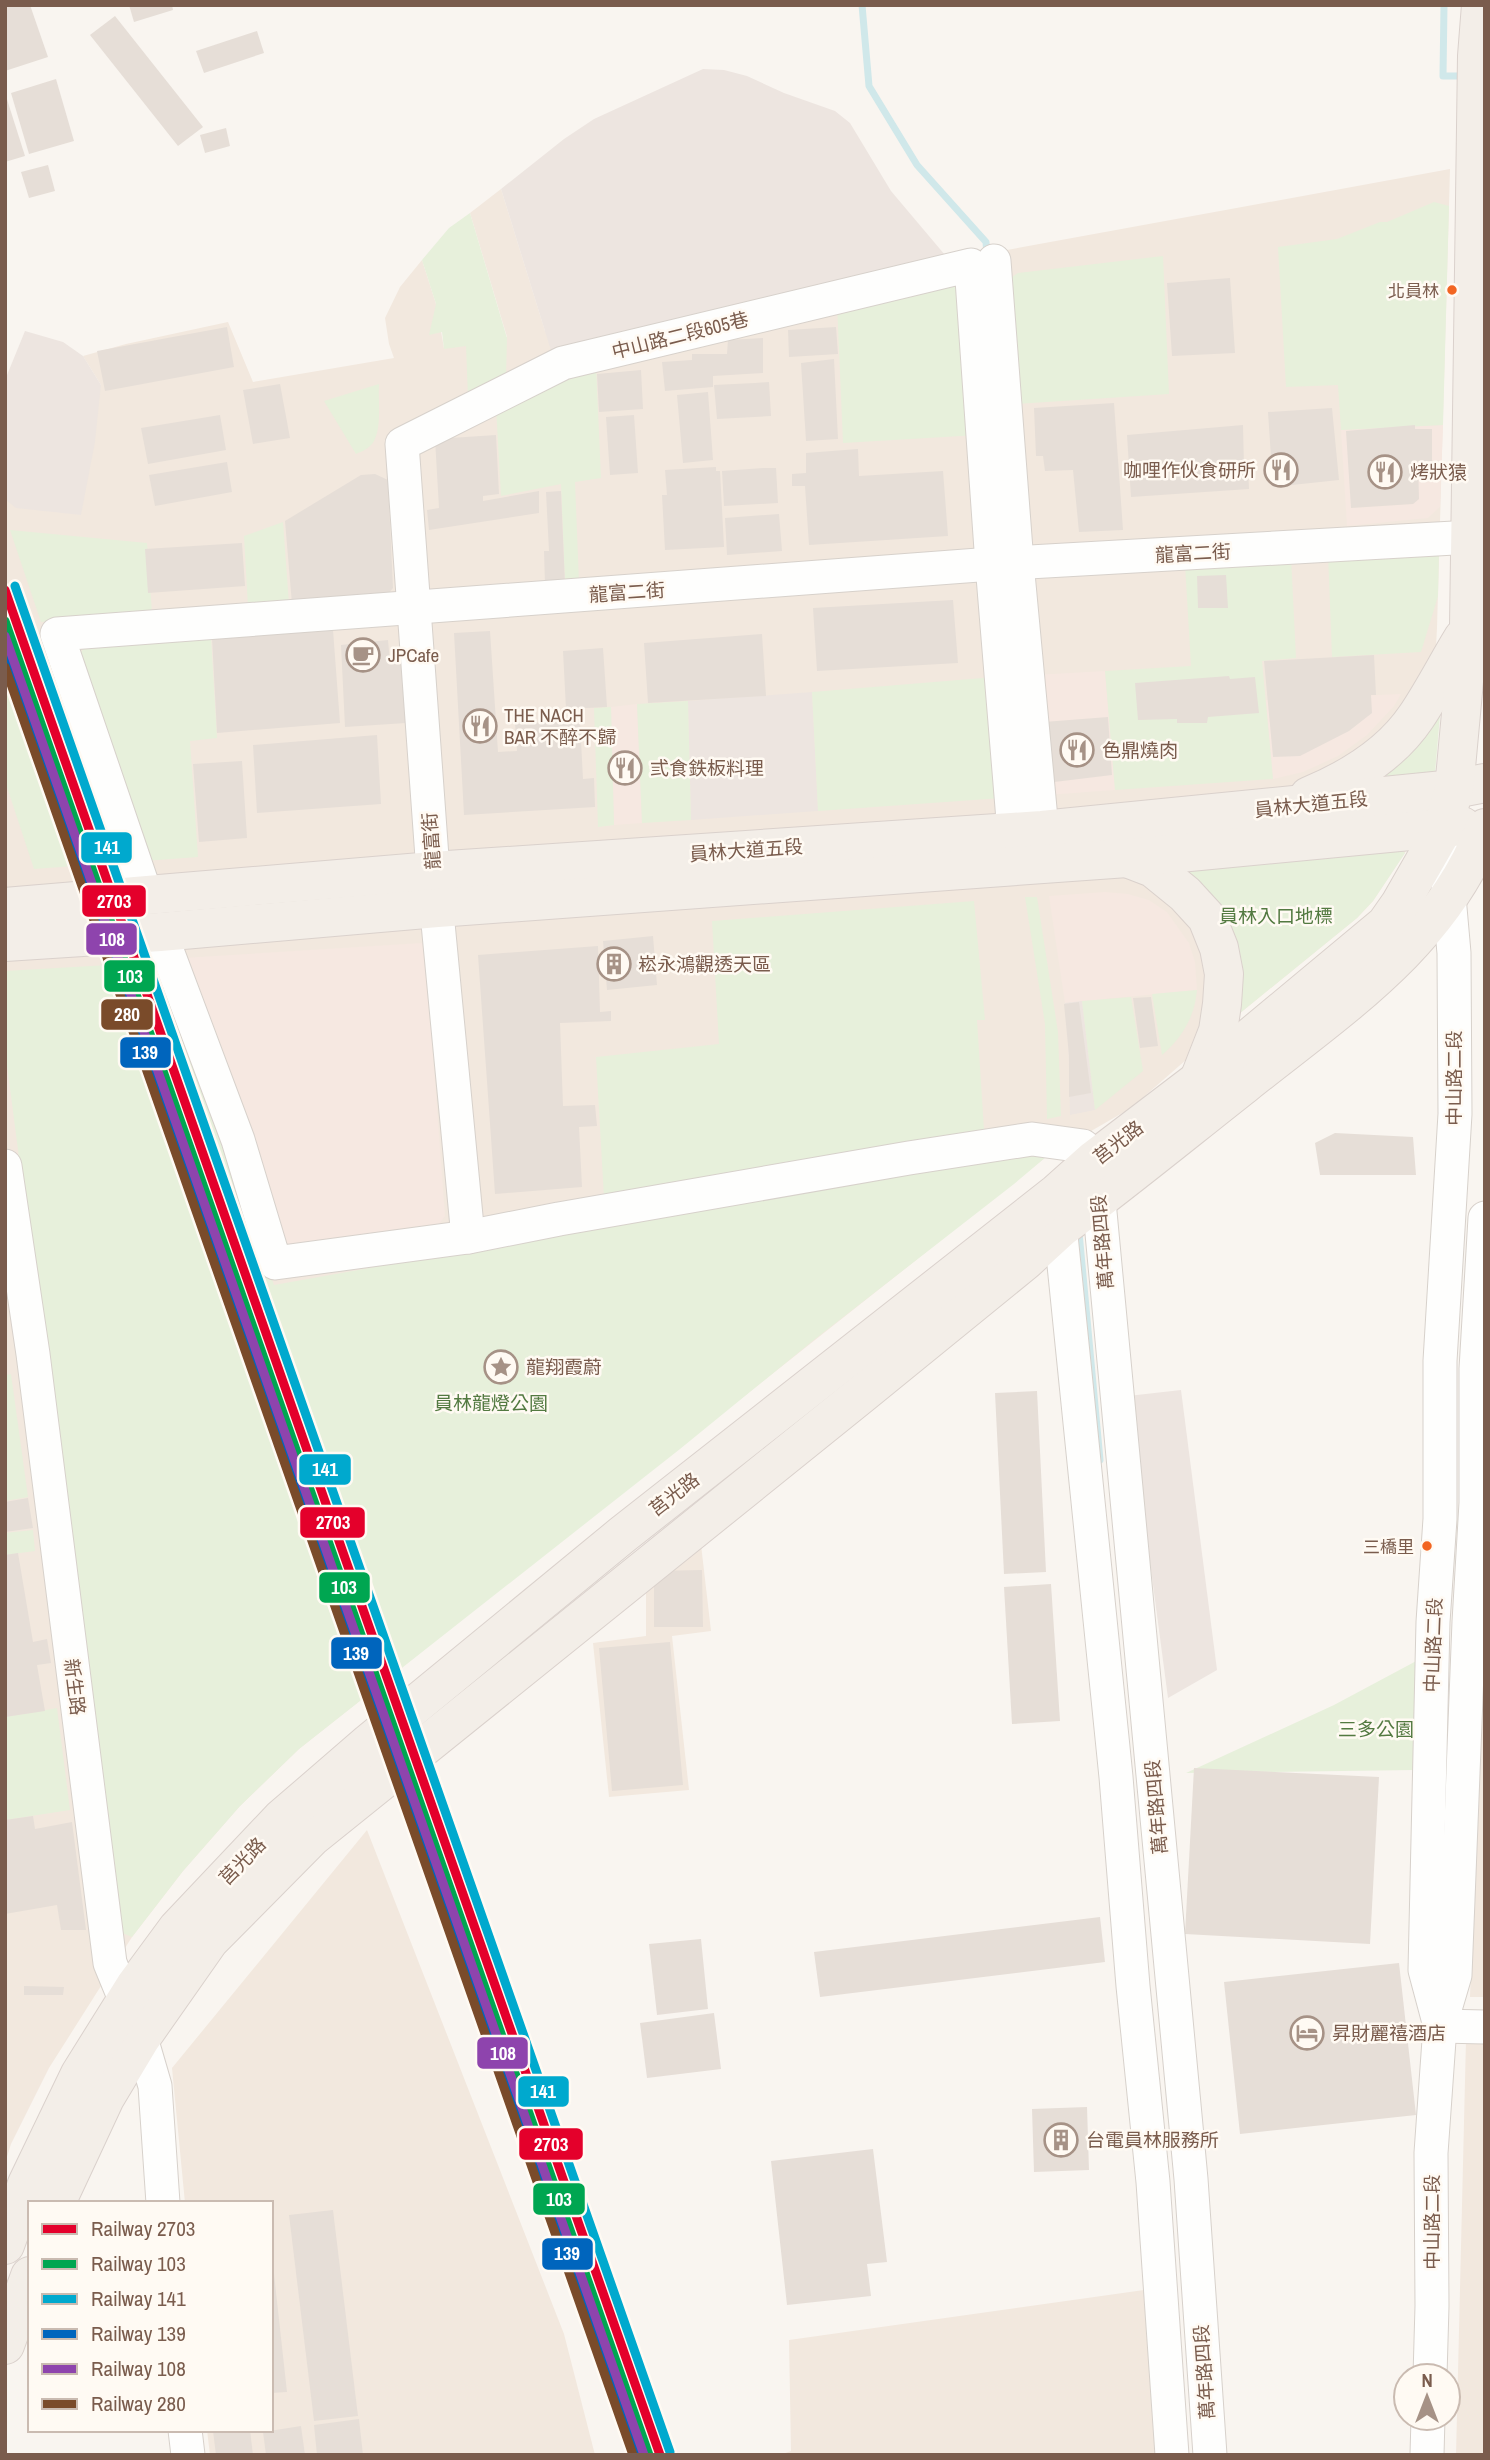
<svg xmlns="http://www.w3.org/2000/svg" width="1490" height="2460" font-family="'Archivo Narrow','Noto Sans TC',sans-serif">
<rect width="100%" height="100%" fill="#f9f5f0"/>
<g fill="#f2e8de">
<path d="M1450 169 1437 628 1432 720 1427 777 1405 853 1373 901 1357 918 1234 1018 1131 1108 1046 1157 299 1749 240 1806 183 1871 132 1937 49 2068 11 2144 5 2163V426L101 385 83 356 126 344 228 322 253 382 394 358 389 344 385 318 400 287 422 260 436 304 444 348 507 337 470 213 501 189 545 331 941 262Z"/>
<path d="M700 1536 711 1631 672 1636 689 1790 609 1797 593 1643 646 1636V1572Z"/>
<path d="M1484 1568 1485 1997H1470Z"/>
<path d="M367 1830 564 2334 595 2455H210L207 2430H271V2203H185L172 2068Z"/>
<path d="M1466 2039H1485V2455H1456Z"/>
<path d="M1144 2290 1158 2455H780L791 2451 789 2340Z"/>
</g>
<g fill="#f6e8e1">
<path d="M1443 425 1440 507 1428 518 1347 526 1341 430Z"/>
<path d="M1105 671 1115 790 1046 795 1035 675Z"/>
<path d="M1401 694 1394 706 1367 735 1338 756 1303 772 1273 779 1266 700Z"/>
<path d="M637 704 642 823 614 825 611 707Z"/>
<path d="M1105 892 1128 894 1149 900 1167 912 1189 943 1195 962 1197 990 1065 1003 1049 896Z"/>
<path d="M422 943 426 960 445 1216 436 1228 281 1246 183 958Z"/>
</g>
<g fill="#ede5e0">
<path d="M703 69 724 70 747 76 784 93 835 111 850 123 891 191 945 255 941 262 818 284 589 345 553 357 501 189 564 139 594 119Z"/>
<path d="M25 331 63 342 83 356 101 385 95 442 81 515 16 508 5 499V380Z"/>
<path d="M812 692 818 811 691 820 688 701Z"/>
<path d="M1082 1001 1095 1110 1070 1115 1068 1024 1065 1003Z"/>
<path d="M1181 1390 1217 1670 1168 1698 1128 1396Z"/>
</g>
<g fill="#e7f0db">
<path d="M1434 202 1449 206 1443 425 1341 430 1338 385 1286 387 1278 247 1337 239 1380 222H1387Z"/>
<path d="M470 213 507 338 506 377 468 397 466 346 444 349 442 332 429 335 436 304 422 260 449 228Z"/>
<path d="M1163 256 1169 394 1015 404 1009 279 1018 273Z"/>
<path d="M956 282 978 435 843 443 837 303Z"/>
<path d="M596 365 601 478 575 482 579 582H565L561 484 501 496 496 407Z"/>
<path d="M379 384C378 401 382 426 374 441 370 448 363 451 356 454L324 401Z"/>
<path d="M283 522 289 604 248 607 244 536Z"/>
<path d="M10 530 147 543 152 613 41 622Z"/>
<path d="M1439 552 1438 596 1421 652 1332 657 1328 553Z"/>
<path d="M1291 557 1296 658 1262 661 1273 779 1115 790 1105 671 1191 666 1185 564Z"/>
<path d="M211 637 217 738 190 741 198 857 144 861 75 662 85 646Z"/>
<path d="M5 663 75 866 34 869 5 781Z"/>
<path d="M995 677 1002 798 818 811 812 692Z"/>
<path d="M688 701 691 820 642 823 637 704Z"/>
<path d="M1441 704 1435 773 1369 784Z"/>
<path d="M611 707 614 825 598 827 594 708Z"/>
<path d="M1401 848 1405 853 1373 901 1357 918 1234 1018 1174 867Z"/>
<path d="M1025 897H1037L1058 1032 1061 1116 1047 1119 1045 1024Z"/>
<path d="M974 901 985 1020H977L984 1130 604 1198 596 1057 719 1044 712 921Z"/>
<path d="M160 962 274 1285 1053 1146 1046 1157 1014 1184 815 1339 680 1449 299 1749 240 1806 183 1871 132 1937 120 1932 5 1050V971Z"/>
<path d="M1197 990C1195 1016 1182 1038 1162 1055L1152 994Z"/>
<path d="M1131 997 1143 1071 1095 1110 1082 1001Z"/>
<path d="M11 1374 28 1497 5 1501V1375Z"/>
<path d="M33 1530 35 1551 5 1555V1533Z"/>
<path d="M1420 1659 1415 1770 1186 1773 1334 1705Z"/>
<path d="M57 1708 70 1810 5 1820V1717Z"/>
</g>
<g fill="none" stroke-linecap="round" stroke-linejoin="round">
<g stroke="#d0e8ea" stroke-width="7">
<path d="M862 5 869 86 917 165 986 242 987 256"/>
<path d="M1444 5 1443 76H1467"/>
<path d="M1079 1232 1100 1460"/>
</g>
</g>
<g fill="#e6ded7">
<path d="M5 5H30L48 57 5 71Z"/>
<path d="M129 5H172L173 10 134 22Z"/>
<path d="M115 16 203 127 178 146 90 35Z"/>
<path d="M257 31 264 53 204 73 196 51Z"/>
<path d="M56 79 74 141 29 154 11 93Z"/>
<path d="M5 93 25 156 5 162Z"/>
<path d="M226 128 230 146 205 153 200 135Z"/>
<path d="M48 165 55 191 29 198 21 172Z"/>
<path d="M1230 278 1235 353 1172 356 1167 283Z"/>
<path d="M227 327 234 367 105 391 97 351Z"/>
<path d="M836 327 838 354 789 357 788 330Z"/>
<path d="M763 338V373L713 376V387L665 391 662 362 692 360V354H727L728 340Z"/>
<path d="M834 359 838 439 806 441 801 363Z"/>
<path d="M641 370 643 409 599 412 597 374Z"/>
<path d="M755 383 769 382 771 416 717 419 714 385Z"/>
<path d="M280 384 290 438 253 444 243 390Z"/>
<path d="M708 392 713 460 683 463 677 395Z"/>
<path d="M1114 403 1123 530 1079 532 1073 470 1045 471 1043 456H1036L1034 408Z"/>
<path d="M1332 408 1339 480 1273 487 1268 412Z"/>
<path d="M220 415 226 450 148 464 141 428Z"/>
<path d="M634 415 638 473 610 475 606 417Z"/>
<path d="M1243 425 1244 468H1248L1249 489 1131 497 1127 435Z"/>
<path d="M1415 425V429H1432V461H1418L1419 499 1413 504 1351 508 1346 431Z"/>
<path d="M496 435 499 494 483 496V501L539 491V513L429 530 427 510 439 508 435 439Z"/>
<path d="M858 449 859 476 943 471 948 536 809 545 805 486H792V474L806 473V453Z"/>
<path d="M227 462 232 492 155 506 149 475Z"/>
<path d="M716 467V471H720L724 547 665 550 662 495H667L665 470Z"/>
<path d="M763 468H776L778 503 724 506 722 471Z"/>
<path d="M375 474 388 480 393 588 386 596 292 604 285 521 361 475Z"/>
<path d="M561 491 565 584H545L544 551H549L546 492Z"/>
<path d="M779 514 782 551 727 555 725 518Z"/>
<path d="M242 543 245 586 148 593 145 549Z"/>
<path d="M1226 575 1228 608H1198L1197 576Z"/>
<path d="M953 600 958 663 817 671 813 608Z"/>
<path d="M333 630 340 723 217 733 212 638Z"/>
<path d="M490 631 498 752 517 751 515 723 580 722 583 779 594 778 595 807 464 815 454 633Z"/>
<path d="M762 634 766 696 648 703 644 643Z"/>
<path d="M388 640 390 662H403L406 723 345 727 341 645Z"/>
<path d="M603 648 607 707 566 709 563 651Z"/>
<path d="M1374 655 1376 695H1371L1372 713 1349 731 1300 756 1273 757 1264 661Z"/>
<path d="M1229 676 1230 679 1255 677 1259 713 1208 717 1207 723H1177V719L1138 720 1135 683Z"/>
<path d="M1108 717 1112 775 1046 783 1044 722Z"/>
<path d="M377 735 381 804 257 813 253 745Z"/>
<path d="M242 761 247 838 199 842 193 764Z"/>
<path d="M653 936 657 985 607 990 603 941Z"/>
<path d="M598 946 600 1012 611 1011V1021L560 1023 563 1106 595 1105 597 1126 579 1127 582 1187 495 1194 478 955Z"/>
<path d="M1151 997 1158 1046 1140 1048 1133 998Z"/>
<path d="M1079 1002 1091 1093 1069 1097V1055L1064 1004Z"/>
<path d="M1335 1133 1413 1137 1416 1175H1320L1315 1143Z"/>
<path d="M1037 1391 1046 1572 1004 1574 995 1393Z"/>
<path d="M28 1498 33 1528 5 1532V1502Z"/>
<path d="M18 1553 33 1642 47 1639 51 1663 37 1665 45 1711 5 1717V1555Z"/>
<path d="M702 1570 703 1627H654V1571Z"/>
<path d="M1051 1584 1060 1721 1012 1724 1004 1587Z"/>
<path d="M670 1642 683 1785 612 1791 599 1648Z"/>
<path d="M1194 1768 1379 1777 1370 1944 1185 1934Z"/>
<path d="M33 1816 35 1829 72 1822 86 1930H61L57 1905 5 1914V1820Z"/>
<path d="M1100 1917 1105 1962 820 1997 814 1952Z"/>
<path d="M701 1939 708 2009 657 2015 649 1944Z"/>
<path d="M1399 1963 1416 2115 1240 2134 1224 1982Z"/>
<path d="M24 1986 64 1987 63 1995H24Z"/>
<path d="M714 2013 721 2069 647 2078 640 2023Z"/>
<path d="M1087 2107 1089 2170 1034 2172 1032 2109Z"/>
<path d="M873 2149 887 2262 867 2264 871 2296 787 2305 771 2161Z"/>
<path d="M333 2210 358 2416 314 2421 289 2215Z"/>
<path d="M271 2265H273L287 2392 271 2393Z"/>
<path d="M359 2419 363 2455H317L314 2425Z"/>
<path d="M301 2426 305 2455H266L263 2432Z"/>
<path d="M250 2430 253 2455H216L213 2431Z"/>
</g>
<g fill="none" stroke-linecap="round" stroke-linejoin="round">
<defs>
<g id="minor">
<path d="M994 261 1017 563 1042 830"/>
<path d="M146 895 57 634 992 564 1472 537"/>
<path d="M160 932 238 1140 275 1263 468 1237 559 1219 909 1158 1032 1139 1083 1146 1095 1159 1191 2179 1210 2455"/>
<path d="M5 1166 33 1354 110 1963 141 2038 155 2086 163 2203"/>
<path d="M1058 1206 1116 1777 1133 1986 1153 2182 1172 2455"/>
<path d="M468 1237 433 871 402 444 563 363 971 265 992 564 1014 832"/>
<path d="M1440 2026 1425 1970 1433 1622 1440 1519V1361L1455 1114 1454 953 1443 829"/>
<path d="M1440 2026 1485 2027"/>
<path d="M1430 2376 1432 2306 1431 2153 1440 2026 1455 1975 1469 1622 1476 1503V1369L1485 1218"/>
<path d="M185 2430 188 2455"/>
<path d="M1427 2455 1428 2418"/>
</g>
<g id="major">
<path d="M1309 796C1350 779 1391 754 1416 717 1433 692 1447 664 1463 638"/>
<path d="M1127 858 1153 868 1185 894 1207 918 1219 948 1224 974 1222 1004 1218 1031 1200 1077"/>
<path d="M5 907 433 871 1042 830 1454 789 1485 783"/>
<path d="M5 942 160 932 437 908 1127 858 1462 826"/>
<path d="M56 2203 105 2098 141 2038 209 1941 312 1837 863 1393 1025 1261 1061 1228C1123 1182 1184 1132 1245 1084 1336 1011 1443 942 1485 828"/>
<path d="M5 2245 27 2184 80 2074 135 1986 177 1929 281 1819 369 1743 622 1535 1057 1193 1095 1159 1200 1079 1386 924 1400 904 1443 829 1454 789 1469 627 1477 56 1481 5"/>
<path d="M5 2345 30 2276"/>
</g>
</defs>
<use href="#minor" stroke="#d7d1cb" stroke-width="35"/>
<use href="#major" stroke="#dad1cc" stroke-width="40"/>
<use href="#minor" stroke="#fefefd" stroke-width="33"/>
<use href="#major" stroke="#f3eee8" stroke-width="38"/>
<defs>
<path id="rail-1" d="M5 590 660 2455"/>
<path id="rail-2" d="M5 621 649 2455"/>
<path id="rail-3" d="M15 586 670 2452"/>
<path id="rail-4" d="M5 653 638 2455"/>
<path id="rail-5" d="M5 636 644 2455"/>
<path id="rail-6" d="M5 667 633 2455"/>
</defs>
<use href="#rail-1" stroke="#fffaf3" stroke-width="14"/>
<use href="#rail-2" stroke="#fffaf3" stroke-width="14"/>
<use href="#rail-3" stroke="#fffaf3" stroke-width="14"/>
<use href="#rail-4" stroke="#fffaf3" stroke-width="14"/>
<use href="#rail-5" stroke="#fffaf3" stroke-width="14"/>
<use href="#rail-6" stroke="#fffaf3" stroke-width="14"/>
<use href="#rail-1" stroke="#e4002b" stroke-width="9"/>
<use href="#rail-2" stroke="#00a651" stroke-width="9"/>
<use href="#rail-3" stroke="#00a9ce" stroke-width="9"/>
<use href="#rail-4" stroke="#0065bd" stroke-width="9"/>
<use href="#rail-5" stroke="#8e44ad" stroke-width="9"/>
<use href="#rail-6" stroke="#7a4b2a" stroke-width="9"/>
</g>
<defs>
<symbol id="restaurant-ring" viewBox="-11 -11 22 22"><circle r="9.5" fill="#fffaf3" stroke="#a69286" stroke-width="1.5"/><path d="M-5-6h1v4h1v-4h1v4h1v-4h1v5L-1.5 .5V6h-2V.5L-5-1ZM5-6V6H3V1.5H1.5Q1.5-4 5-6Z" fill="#a69286"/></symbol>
<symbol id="cafe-ring" viewBox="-11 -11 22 22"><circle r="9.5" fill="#fffaf3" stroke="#a69286" stroke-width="1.5"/><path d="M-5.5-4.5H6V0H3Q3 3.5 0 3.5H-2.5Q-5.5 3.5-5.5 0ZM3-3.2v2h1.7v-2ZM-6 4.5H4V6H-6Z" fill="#a69286"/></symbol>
<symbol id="building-ring" viewBox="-11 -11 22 22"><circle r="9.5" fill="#fffaf3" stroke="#a69286" stroke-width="1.5"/><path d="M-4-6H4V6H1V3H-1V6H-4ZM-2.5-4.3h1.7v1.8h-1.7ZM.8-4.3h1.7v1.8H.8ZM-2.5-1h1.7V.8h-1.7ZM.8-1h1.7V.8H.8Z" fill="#a69286"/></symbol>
<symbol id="sight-ring" viewBox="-11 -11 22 22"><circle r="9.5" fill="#fffaf3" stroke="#a69286" stroke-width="1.5"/><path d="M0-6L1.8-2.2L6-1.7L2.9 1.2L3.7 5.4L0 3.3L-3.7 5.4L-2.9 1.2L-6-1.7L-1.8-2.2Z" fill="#a69286"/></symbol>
<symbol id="hotel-ring" viewBox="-11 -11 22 22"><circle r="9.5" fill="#fffaf3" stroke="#a69286" stroke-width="1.5"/><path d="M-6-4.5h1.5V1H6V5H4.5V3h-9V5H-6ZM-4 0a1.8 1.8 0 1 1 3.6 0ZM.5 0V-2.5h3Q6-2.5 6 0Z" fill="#a69286"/></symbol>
</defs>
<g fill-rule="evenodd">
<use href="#restaurant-ring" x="1262" y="451" width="38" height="38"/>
<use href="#restaurant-ring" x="1366" y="453" width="38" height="38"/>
<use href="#cafe-ring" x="344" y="636" width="38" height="38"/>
<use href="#restaurant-ring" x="461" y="707" width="38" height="38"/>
<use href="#restaurant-ring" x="1058" y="731" width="38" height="38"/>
<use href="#restaurant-ring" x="606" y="749" width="38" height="38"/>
<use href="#building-ring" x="595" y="945" width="38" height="38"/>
<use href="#sight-ring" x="482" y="1348" width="38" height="38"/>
<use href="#hotel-ring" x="1288" y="2014" width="38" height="38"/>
<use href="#building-ring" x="1042" y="2121" width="38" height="38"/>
</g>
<g fill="#f26522" stroke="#fffaf3" stroke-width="2.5">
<circle cx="1452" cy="290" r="6"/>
<circle cx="1427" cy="1546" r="6"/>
</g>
<g text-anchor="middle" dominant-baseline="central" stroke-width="5" stroke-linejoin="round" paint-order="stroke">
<g font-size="17" fill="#7a5c4d" stroke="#fffaf3" text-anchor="end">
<text x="1439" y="290">北員林</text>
<text x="1414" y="1546">三橋里</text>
</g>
<g font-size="19" fill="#7a5c4d" stroke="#fffaf3">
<text transform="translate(680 335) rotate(-14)">中山路二段605巷</text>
<text transform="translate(1193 553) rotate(-3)">龍富二街</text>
<text transform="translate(627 592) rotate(-4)">龍富二街</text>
<text transform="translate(1311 804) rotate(-6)">員林大道五段</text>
<text transform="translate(431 841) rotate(-94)">龍富街</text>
<text transform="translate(746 850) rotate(-4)">員林大道五段</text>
<text transform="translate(1454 1078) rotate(-90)">中山路二段</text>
<text transform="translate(1118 1142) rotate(-38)">莒光路</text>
<text transform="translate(1102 1242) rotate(-95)">萬年路四段</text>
<text transform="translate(674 1494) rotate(-38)">莒光路</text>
<text transform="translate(1433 1645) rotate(-88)">中山路二段</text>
<text transform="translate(75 1687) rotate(83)">新生路</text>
<text transform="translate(1156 1807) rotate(-95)">萬年路四段</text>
<text transform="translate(242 1861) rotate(-46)">莒光路</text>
<text transform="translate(1432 2222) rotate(-90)">中山路二段</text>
<text transform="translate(1204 2372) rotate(-94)">萬年路四段</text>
</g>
<g font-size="19" fill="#7a5c4d" stroke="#fffaf3" text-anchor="start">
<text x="1256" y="470" text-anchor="end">咖哩作伙食研所</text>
<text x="1410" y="472">烤狀猿</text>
<text x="388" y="655">JPCafe</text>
<text x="504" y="715">THE NACH<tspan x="504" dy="22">BAR 不醉不歸</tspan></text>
<text x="1102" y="750">色鼎燒肉</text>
<text x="650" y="768">弎食鉄板料理</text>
<text x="638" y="964">崧永鴻觀透天區</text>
<text x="526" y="1367">龍翔霞蔚</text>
<text x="1332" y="2033">昇財麗禧酒店</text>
<text x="1086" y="2140">台電員林服務所</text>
</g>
<g font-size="19" fill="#537a41" stroke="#fffaf3">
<text x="1276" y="916">員林入口地標</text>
<text x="491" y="1403">員林龍燈公園</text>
<text x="1376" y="1729">三多公園</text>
</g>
</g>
<g stroke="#fffaf3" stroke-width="2.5">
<rect x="80" y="831" width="53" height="33" rx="7" fill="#00a9ce"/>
<rect x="81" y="884" width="66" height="34" rx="7" fill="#e4002b"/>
<rect x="85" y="922" width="53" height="34" rx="7" fill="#8e44ad"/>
<rect x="103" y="959" width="53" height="34" rx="7" fill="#00a651"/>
<rect x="100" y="998" width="54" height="33" rx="7" fill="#7a4b2a"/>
<rect x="119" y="1036" width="53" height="33" rx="7" fill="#0065bd"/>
<rect x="298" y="1453" width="54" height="33" rx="7" fill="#00a9ce"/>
<rect x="299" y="1506" width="67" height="33" rx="7" fill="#e4002b"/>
<rect x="318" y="1571" width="53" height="33" rx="7" fill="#00a651"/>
<rect x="330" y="1636" width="53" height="34" rx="7" fill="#0065bd"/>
<rect x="476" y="2036" width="53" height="34" rx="7" fill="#8e44ad"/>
<rect x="517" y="2075" width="53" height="33" rx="7" fill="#00a9ce"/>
<rect x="518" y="2127" width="66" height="34" rx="7" fill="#e4002b"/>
<rect x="532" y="2182" width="54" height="34" rx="7" fill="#00a651"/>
<rect x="541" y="2237" width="53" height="34" rx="7" fill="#0065bd"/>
</g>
<g font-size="19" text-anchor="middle" font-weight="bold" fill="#fff">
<text x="107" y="854">141</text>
<text x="114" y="908">2703</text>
<text x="112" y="946">108</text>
<text x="130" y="983">103</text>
<text x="127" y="1021">280</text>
<text x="145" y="1059">139</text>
<text x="325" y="1476">141</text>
<text x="333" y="1529">2703</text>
<text x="344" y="1594">103</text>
<text x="356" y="1660">139</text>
<text x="503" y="2060">108</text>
<text x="543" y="2098">141</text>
<text x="551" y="2151">2703</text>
<text x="559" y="2206">103</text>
<text x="567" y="2260">139</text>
</g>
<rect width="1490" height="2460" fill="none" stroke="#7a5c4d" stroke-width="14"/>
<rect x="28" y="2201" width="245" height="231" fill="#fffaf3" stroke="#cabbb1" stroke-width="2"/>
<rect x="42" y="2224" width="35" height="10" fill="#e4002b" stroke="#cabbb1" stroke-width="2"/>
<text x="91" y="2236" font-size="21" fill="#7a5c4d">Railway 2703</text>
<rect x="42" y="2259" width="35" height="10" fill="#00a651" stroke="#cabbb1" stroke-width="2"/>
<text x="91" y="2271" font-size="21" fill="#7a5c4d">Railway 103</text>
<rect x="42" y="2294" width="35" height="10" fill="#00a9ce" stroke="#cabbb1" stroke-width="2"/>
<text x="91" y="2306" font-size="21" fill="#7a5c4d">Railway 141</text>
<rect x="42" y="2329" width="35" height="10" fill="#0065bd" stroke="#cabbb1" stroke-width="2"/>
<text x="91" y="2341" font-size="21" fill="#7a5c4d">Railway 139</text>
<rect x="42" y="2364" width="35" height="10" fill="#8e44ad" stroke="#cabbb1" stroke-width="2"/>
<text x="91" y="2376" font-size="21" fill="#7a5c4d">Railway 108</text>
<rect x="42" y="2399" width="35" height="10" fill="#7a4b2a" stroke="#cabbb1" stroke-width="2"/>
<text x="91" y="2411" font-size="21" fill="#7a5c4d">Railway 280</text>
<g transform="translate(1427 2397)"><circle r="33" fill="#fffaf3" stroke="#cabbb1" stroke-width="2"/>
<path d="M0-5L12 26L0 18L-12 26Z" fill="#a69286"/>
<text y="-10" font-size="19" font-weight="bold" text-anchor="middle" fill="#7a5c4d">N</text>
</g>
</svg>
